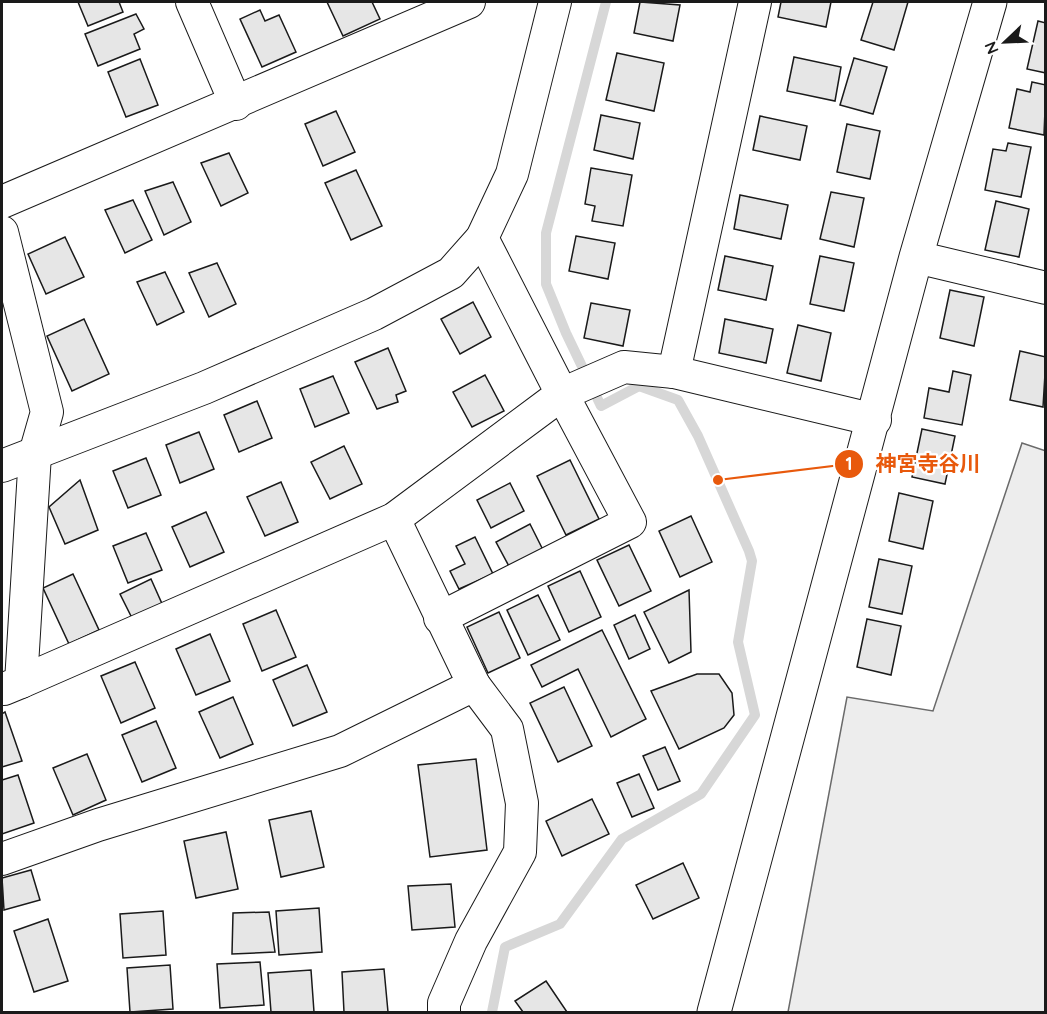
<svg xmlns="http://www.w3.org/2000/svg" width="1047" height="1014" font-family="Quicksand,'Noto Sans JP',sans-serif">
<rect width="100%" height="100%" fill="#fff"/>
<path fill="#ededed" stroke="#6a6a6a" stroke-width="1.5" d="M1022 443 1046 451 1045 1012H788L847 697 933 711Z"/>
<g fill="none" stroke-linecap="round" stroke-linejoin="round">
<path stroke="#d7d7d7" stroke-width="10" d="M492 1012 505 947 560 924 622 839 701 794 755 715 738 642 752 561 749 551 698 436 678 400 639 386 601 406 566 333 546 284V233L606 2"/>
</g>
<g fill="#e6e6e6" stroke="#1a1a1a" stroke-width="1.5">
<path d="M78 2H119L123 12 88 26Z"/>
<path d="M327 2H372L380 19 343 36Z"/>
<path d="M640 2 680 5 673 41 634 33Z"/>
<path d="M781 2H831L826 27 778 17Z"/>
<path d="M873 2H908L894 50 861 40Z"/>
<path d="M260 10 265 21 279 15 296 52 262 67 240 19Z"/>
<path d="M136 14 144 29 134 34 140 49 98 66 85 34Z"/>
<path d="M1038 21 1046 23V73L1027 69Z"/>
<path d="M617 53 664 63 654 111 606 100Z"/>
<path d="M794 57 841 67 835 101 787 91Z"/>
<path d="M854 58 887 67 873 114 840 105Z"/>
<path d="M140 59 158 105 126 117 108 72Z"/>
<path d="M1032 82 1046 85 1044 135 1009 128 1017 89 1030 92Z"/>
<path d="M336 111 355 152 323 166 305 124Z"/>
<path d="M601 115 640 123 633 159 594 150Z"/>
<path d="M760 116 807 126 800 160 753 150Z"/>
<path d="M847 124 880 131 870 179 837 172Z"/>
<path d="M1008 143 1031 147 1021 197 985 190 993 149 1006 151Z"/>
<path d="M229 153 248 193 221 206 201 163Z"/>
<path d="M591 168 632 175 623 226 592 221 595 206 585 204Z"/>
<path d="M356 170 382 226 351 240 325 183Z"/>
<path d="M173 182 191 222 164 235 145 191Z"/>
<path d="M831 192 864 198 854 247 820 239Z"/>
<path d="M740 195 788 205 781 239 734 229Z"/>
<path d="M133 200 152 240 125 253 105 210Z"/>
<path d="M996 201 1029 209 1019 257 985 250Z"/>
<path d="M576 236 615 243 608 279 569 271Z"/>
<path d="M65 237 84 277 46 294 28 254Z"/>
<path d="M725 256 773 266 766 300 718 290Z"/>
<path d="M820 256 854 263 844 311 810 304Z"/>
<path d="M217 263 236 304 209 317 189 273Z"/>
<path d="M165 272 184 312 157 325 137 282Z"/>
<path d="M950 290 984 297 974 346 940 338Z"/>
<path d="M473 302 491 337 460 354 441 319Z"/>
<path d="M591 303 630 310 623 346 584 338Z"/>
<path d="M84 319 109 374 72 391 47 336Z"/>
<path d="M725 319 773 329 766 363 719 353Z"/>
<path d="M798 325 831 333 821 381 787 373Z"/>
<path d="M388 348 406 391 396 395 398 402 377 409 355 362Z"/>
<path d="M1020 351 1046 357 1043 407 1010 400Z"/>
<path d="M953 371 971 375 962 425 924 418 929 388 949 392Z"/>
<path d="M485 375 504 411 472 427 453 392Z"/>
<path d="M333 376 349 413 315 427 300 389Z"/>
<path d="M257 401 272 438 239 452 224 415Z"/>
<path d="M922 429 955 436 945 484 912 477Z"/>
<path d="M199 432 214 469 180 483 166 445Z"/>
<path d="M344 446 362 484 330 499 311 462Z"/>
<path d="M146 458 161 495 128 508 113 471Z"/>
<path d="M570 460 599 519 566 535 537 476Z"/>
<path d="M80 480 98 530 65 544 49 507Z"/>
<path d="M281 482 298 522 265 536 247 497Z"/>
<path d="M510 483 524 511 491 528 477 500Z"/>
<path d="M899 493 933 501 923 549 889 541Z"/>
<path d="M206 512 224 552 190 567 172 527Z"/>
<path d="M691 516 712 562 680 577 659 531Z"/>
<path d="M530 524 544 552 511 570 496 542Z"/>
<path d="M146 533 162 570 128 583 113 546Z"/>
<path d="M475 537 493 574 459 589 450 571 465 564 456 546Z"/>
<path d="M629 545 651 591 619 606 597 560Z"/>
<path d="M879 559 912 566 902 614 869 607Z"/>
<path d="M580 571 601 617 569 632 548 586Z"/>
<path d="M73 574 99 630 69 644 43 588Z"/>
<path d="M151 579 163 606 133 620 120 594Z"/>
<path d="M689 590 691 652 669 663 644 612Z"/>
<path d="M538 595 560 640 528 655 507 610Z"/>
<path d="M276 610 296 657 262 671 243 624Z"/>
<path d="M499 612 520 658 488 673 467 627Z"/>
<path d="M635 615 650 649 629 659 614 625Z"/>
<path d="M867 619 901 626 891 675 857 667Z"/>
<path d="M602 630 646 719 611 737 578 669 542 687 531 665Z"/>
<path d="M210 634 230 681 196 695 176 649Z"/>
<path d="M135 662 155 708 121 723 101 676Z"/>
<path d="M307 665 327 712 293 726 273 680Z"/>
<path d="M697 674H719L732 693 734 715 724 728 679 749 651 691Z"/>
<path d="M564 687 592 746 558 762 530 703Z"/>
<path d="M233 697 253 744 220 758 199 712Z"/>
<path d="M5 712 22 761 2 767V714Z"/>
<path d="M156 721 176 768 142 782 122 735Z"/>
<path d="M665 747 680 781 658 790 643 756Z"/>
<path d="M87 754 106 800 73 815 53 768Z"/>
<path d="M476 759 487 850 430 857 418 765Z"/>
<path d="M639 774 654 808 632 817 617 783Z"/>
<path d="M18 775 34 823 2 834V780Z"/>
<path d="M592 799 609 834 562 856 546 821Z"/>
<path d="M311 811 324 867 281 877 269 820Z"/>
<path d="M226 832 238 889 196 898 184 841Z"/>
<path d="M683 863 699 898 653 919 636 885Z"/>
<path d="M31 870 40 900 4 910 2 878Z"/>
<path d="M451 884 455 927 412 930 408 886Z"/>
<path d="M319 908 322 952 279 955 276 911Z"/>
<path d="M163 911 166 955 123 958 120 914Z"/>
<path d="M269 912 275 952 232 954 233 913Z"/>
<path d="M48 919 68 981 34 992 14 931Z"/>
<path d="M260 962 264 1005 220 1008 217 964Z"/>
<path d="M170 965 173 1009 130 1012 127 968Z"/>
<path d="M384 969 388 1012H344L342 972Z"/>
<path d="M311 970 314 1012H271L268 973Z"/>
<path d="M546 981 567 1012H523L515 1001Z"/>
</g>
<g fill="none" stroke-linecap="round" stroke-linejoin="round">
<defs>
<g id="street">
<path d="M192 2 236 104"/>
<path d="M2 202 469 2"/>
<path d="M2 232 47 412 35 454 21 682 4 689"/>
<path d="M916 257 1046 288"/>
<path d="M674 372 755 2"/>
<path d="M2 466 204 388 374 314 451 273 482 238 512 174 555 2"/>
<path d="M440 618 630 522 562 394 624 367 674 372 875 420"/>
<path d="M21 682 394 519 562 394 482 238"/>
<path d="M2 859 98 825 340 751 474 685 394 519"/>
<path d="M444 1012V1003L471 941 520 852 522 803 507 729 474 685"/>
</g>
<path id="secondary" d="M714 1012 916 257 990 2"/>
</defs>
<use href="#street" stroke="#1a1a1a" stroke-width="34"/>
<use href="#secondary" stroke="#1a1a1a" stroke-width="35"/>
<use href="#street" stroke="#fff" stroke-width="32"/>
<use href="#secondary" stroke="#fff" stroke-width="33"/>
</g>
<path fill="none" stroke="#e8590c" stroke-width="2" d="M718 480L849 464"/>
<g fill="#e8590c" stroke="#fff" stroke-width="2">
<circle cx="718" cy="480" r="6"/>
<circle cx="849" cy="464" r="15"/>
</g>
<g font-size="18" text-anchor="middle" font-weight="bold" fill="#fff">
<text x="849" y="470">1</text>
</g>
<g font-size="21" text-anchor="middle" font-weight="bold" fill="#e8590c" stroke="#fff" stroke-width="4.5" stroke-linejoin="round" paint-order="stroke">
<text x="928" y="471">神宮寺谷川</text>
</g>
<rect width="1047" height="1014" fill="none" stroke="#1a1a1a" stroke-width="6"/>
<g transform="translate(1005 42) rotate(247)" stroke="#ffffff" stroke-width="4.5" paint-order="stroke">
<path d="M0-4.5L10 22L0 15L-10 22Z" fill="#1a1a1a"/>
<text y="-9" font-size="16" font-weight="bold" text-anchor="middle" fill="#1a1a1a">N</text>
</g>
</svg>
